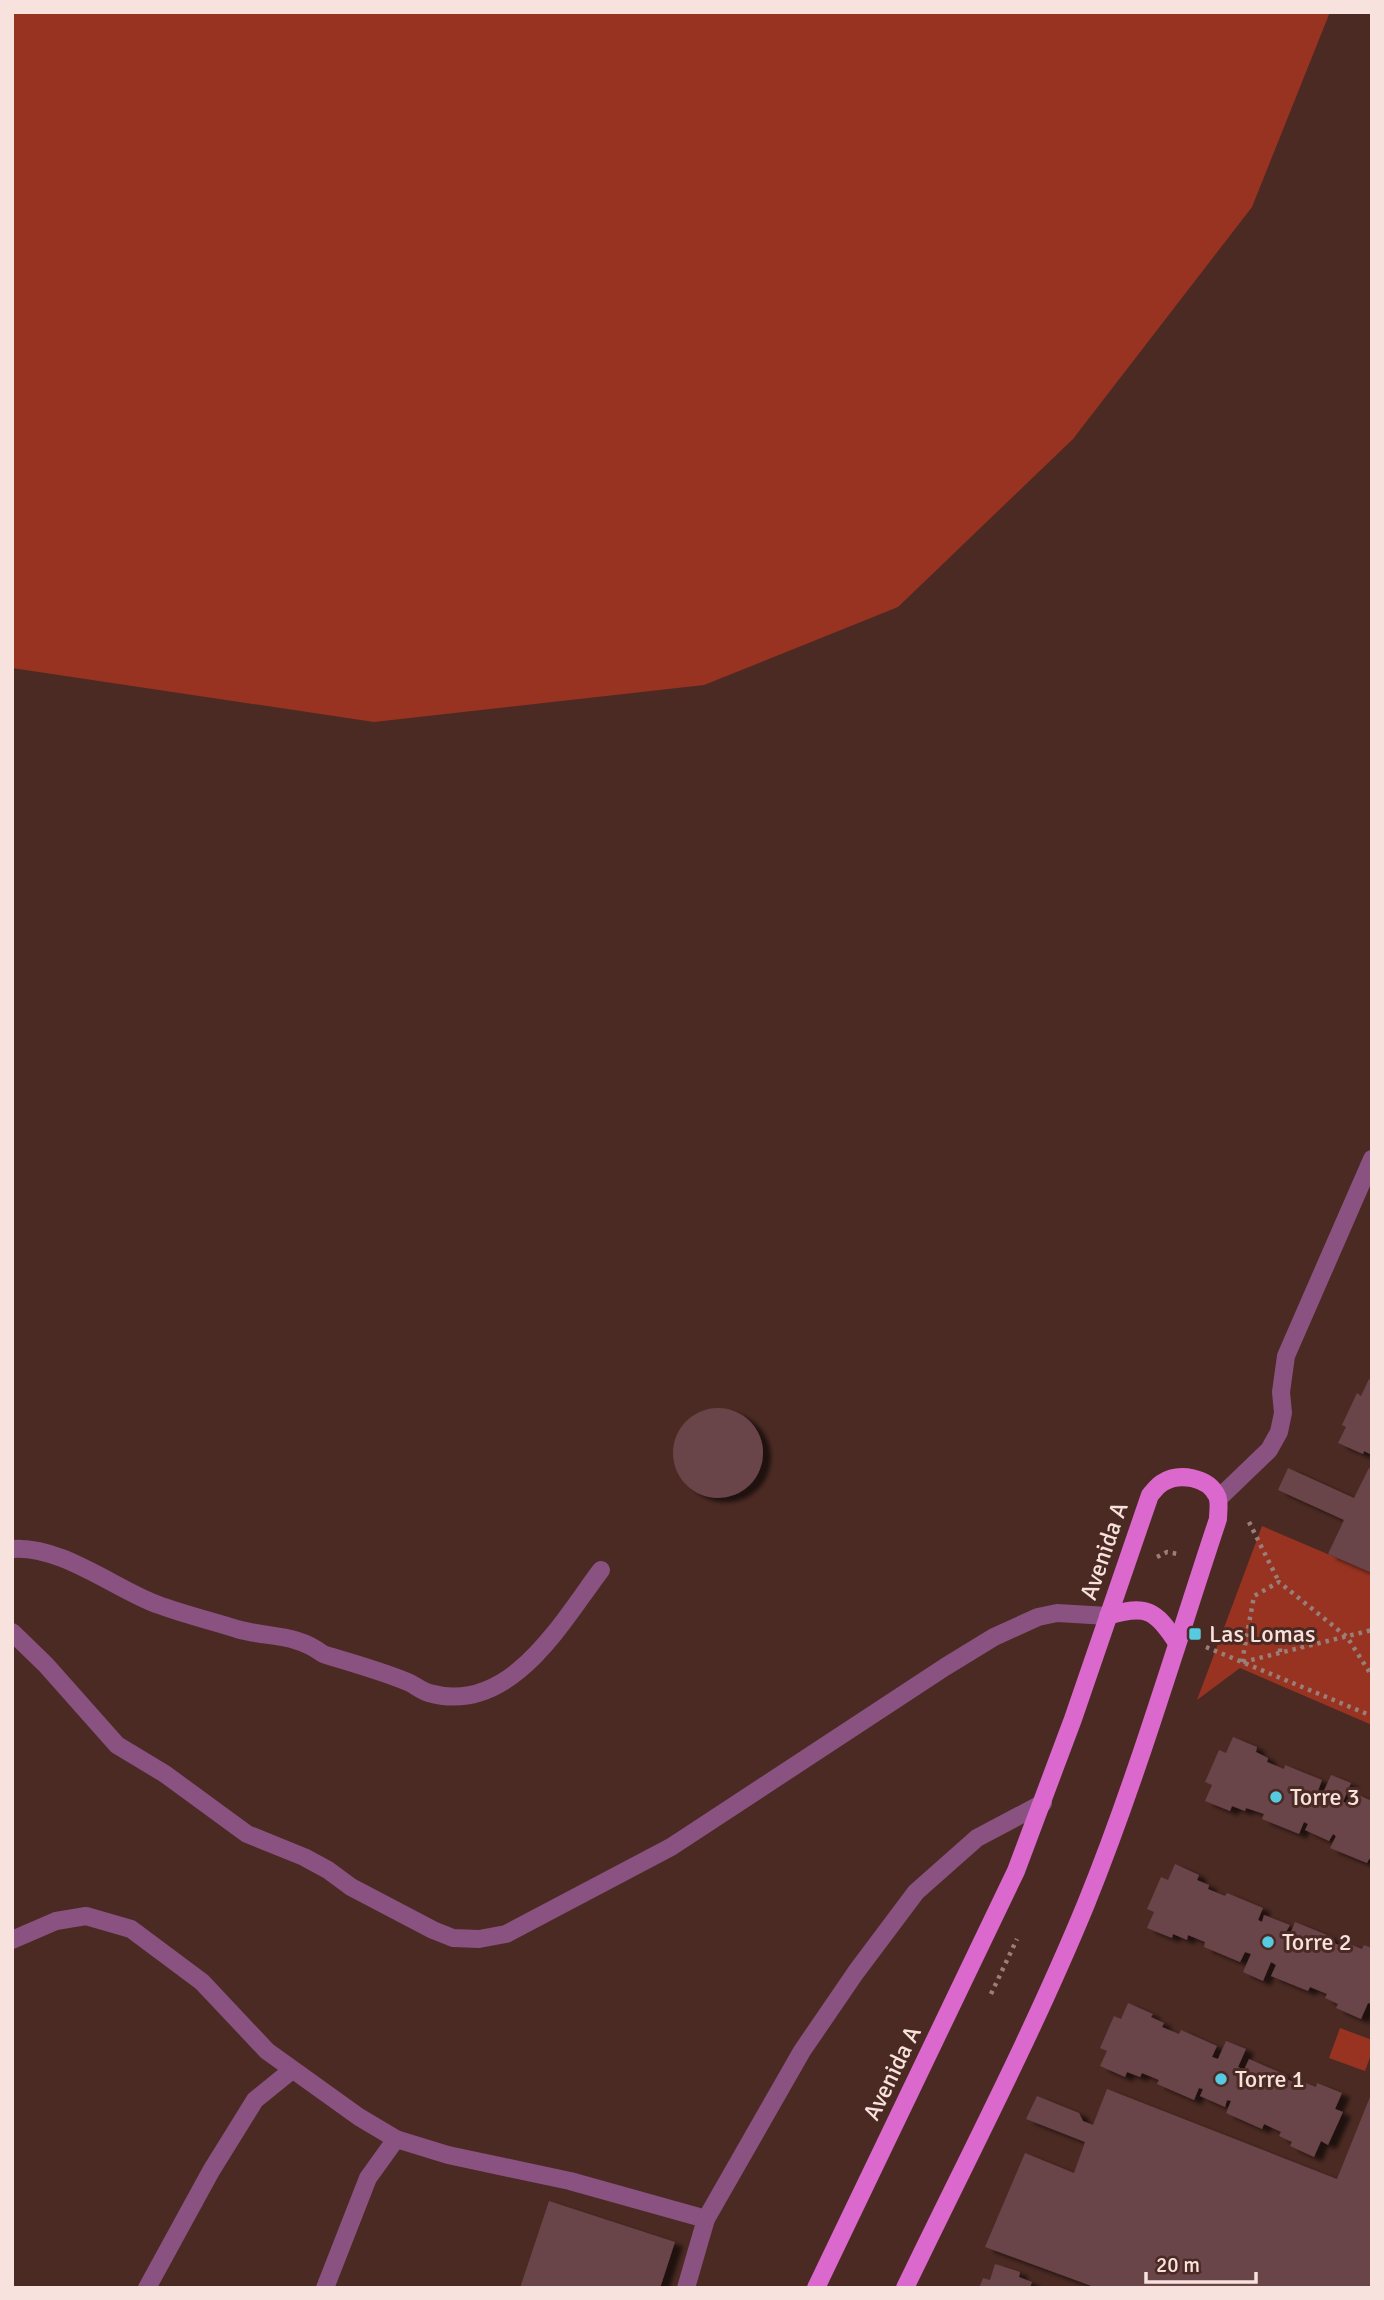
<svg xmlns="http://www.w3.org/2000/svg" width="1384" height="2300" font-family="Signika,sans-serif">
<defs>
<filter id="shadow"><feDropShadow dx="8" dy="4.5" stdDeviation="2" flood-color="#0009"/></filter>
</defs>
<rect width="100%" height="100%" fill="#4b2a23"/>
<g fill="#983321">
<path d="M12 12H1330L1252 207 1073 439 898 607 704 685 374 722 12 668Z"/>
<path d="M1262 1526 1372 1573V1725L1240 1668 1197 1700Z"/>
<path d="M1340 2028 1372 2040V2052L1365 2071 1329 2058Z"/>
</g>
<g fill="#694448" filter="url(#shadow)">
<path d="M1369 1379 1372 1381V1455L1364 1451 1363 1454 1338 1443 1346 1427 1342 1425 1357 1393 1361 1396Z"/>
<circle cx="718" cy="1453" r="45"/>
<path d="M1288 1468 1354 1498 1369 1468 1372 1469V1573L1328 1554 1344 1520 1278 1490Z"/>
<path d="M1233 1737 1257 1747 1256 1752 1268 1758 1267 1762 1284 1769 1285 1765 1322 1780 1318 1791 1323 1793 1331 1775 1351 1783 1343 1802 1349 1804 1354 1793 1372 1801V1860L1369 1859 1367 1863 1330 1848 1336 1836 1333 1834 1329 1841 1305 1830 1308 1824 1304 1822 1299 1834 1262 1819 1264 1814 1246 1808 1245 1811 1232 1806 1230 1811 1205 1801 1212 1785 1205 1782 1219 1750 1226 1753Z"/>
<path d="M1175 1864 1199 1875 1197 1880 1209 1885 1208 1889 1225 1896 1227 1893 1263 1908 1258 1920 1262 1922 1264 1915 1290 1925 1286 1932 1290 1934 1295 1922 1332 1937 1330 1941 1347 1949 1349 1944 1362 1949 1364 1945 1372 1948V2004L1368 2003 1361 2019 1336 2008 1338 2004 1325 1998 1327 1994 1310 1987 1308 1991 1271 1976 1276 1965 1271 1962 1263 1981 1243 1972 1251 1954 1245 1952 1240 1962 1204 1947 1205 1942 1188 1935 1187 1940 1173 1934 1172 1938 1147 1928 1154 1912 1147 1909 1161 1877 1168 1880Z"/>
<path d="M1128 2003 1153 2014 1151 2017 1164 2023 1162 2027 1179 2034 1181 2030 1217 2046 1212 2057 1218 2059 1226 2041 1246 2049 1238 2067 1244 2070 1249 2059 1286 2075 1284 2078 1301 2085 1303 2082 1316 2087 1317 2083 1342 2093 1335 2109 1343 2112 1328 2145 1321 2141 1314 2157 1290 2146 1292 2142 1279 2136 1281 2132 1264 2124 1262 2129 1226 2113 1231 2101 1227 2100 1225 2107 1200 2096 1203 2089 1199 2088 1194 2100 1157 2084 1159 2080 1142 2073 1140 2077 1127 2072 1125 2077 1100 2066 1107 2051 1100 2048 1114 2016 1121 2019Z"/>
<path d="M1107 2089 1337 2179 1372 2092V2288H1097L985 2247 1025 2153 1074 2173 1085 2142 1026 2119 1037 2096 1079 2113 1083 2121 1093 2125Z"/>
<path d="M549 2201 675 2242 660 2288H520Z"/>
<path d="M995 2264 1020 2272 1019 2277 1032 2282 1030 2288H979L983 2278 990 2280Z"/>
</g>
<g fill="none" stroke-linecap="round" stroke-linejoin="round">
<g stroke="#9a7e78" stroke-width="4.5" stroke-dasharray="3.5 5" stroke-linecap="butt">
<path d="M1249 1522 1279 1582"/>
<path d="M1157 1557 1167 1552 1178 1554"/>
<path d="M1206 1647 1372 1716"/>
<path d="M1280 1652V1638L1293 1634 1302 1647"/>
<path d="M1242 1662 1254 1596 1279 1582 1347 1637 1372 1676"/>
<path d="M1243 1662 1372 1630"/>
<path d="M991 1994 1017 1939"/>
</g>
<g stroke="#895281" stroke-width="18">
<path d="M1218 1499 1269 1450 1279 1432 1283 1413 1281 1392 1286 1356 1372 1159"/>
<path d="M12 1549C58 1545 110 1585 151 1602 178 1613 209 1620 237 1629 268 1638 296 1633 323 1654 351 1663 382 1671 410 1683 416 1686 422 1691 429 1693 510 1716 561 1623 601 1570"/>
<path d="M12 1632 46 1665 117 1745 165 1774 247 1834 304 1857 328 1870 351 1887 433 1930 453 1938 479 1939 506 1934 671 1847 945 1667 994 1637 1038 1617 1057 1613 1108 1616"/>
<path d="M12 1940 56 1921 86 1916 131 1929 202 1982 267 2051 359 2117 396 2139 448 2155 570 2181 706 2219"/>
<path d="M147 2288 211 2171 255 2100 292 2070"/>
<path d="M325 2288 368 2178 396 2139"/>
<path d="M686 2288 706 2219 802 2051 856 1972 916 1892 977 1838 1043 1803"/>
</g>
<g stroke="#db68cd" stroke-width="18">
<path d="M1108 1616C1146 1604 1156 1610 1177 1643"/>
<path d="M816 2288 1016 1871 1073 1719 1150 1495C1153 1492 1157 1486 1162 1483 1179 1472 1208 1477 1217 1496 1220 1502 1218 1511 1218 1519 1175 1648 1137 1778 1086 1904 1032 2035 966 2161 905 2288"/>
</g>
</g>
<g fill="#55cae0" stroke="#4b2a23" stroke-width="2.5">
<rect x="1188" y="1627" width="14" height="14" rx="3.5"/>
<circle cx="1276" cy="1797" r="7"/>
<circle cx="1268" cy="1942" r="7"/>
<circle cx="1221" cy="2079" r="7"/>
</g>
<g text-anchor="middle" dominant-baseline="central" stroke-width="6" stroke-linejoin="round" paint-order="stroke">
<g font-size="24" fill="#f8e2dd" stroke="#4b2a23">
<text transform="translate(1104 1551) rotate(-71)">Avenida A</text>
<text transform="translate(892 2073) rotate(-64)">Avenida A</text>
</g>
<g font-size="24" fill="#f8e2dd" stroke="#4b2a23" text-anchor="start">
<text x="1209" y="1634">Las Lomas</text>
<text x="1290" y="1797">Torre 3</text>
<text x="1282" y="1942">Torre 2</text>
<text x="1235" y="2079">Torre 1</text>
</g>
</g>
<rect width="1384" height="2300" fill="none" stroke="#f8e2dd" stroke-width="28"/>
<path d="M1146 2272v10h110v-10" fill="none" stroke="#f8e2dd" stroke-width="3.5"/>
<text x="1156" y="2272" font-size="21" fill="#f8e2dd" stroke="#4b2a23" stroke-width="5" paint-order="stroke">20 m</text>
</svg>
